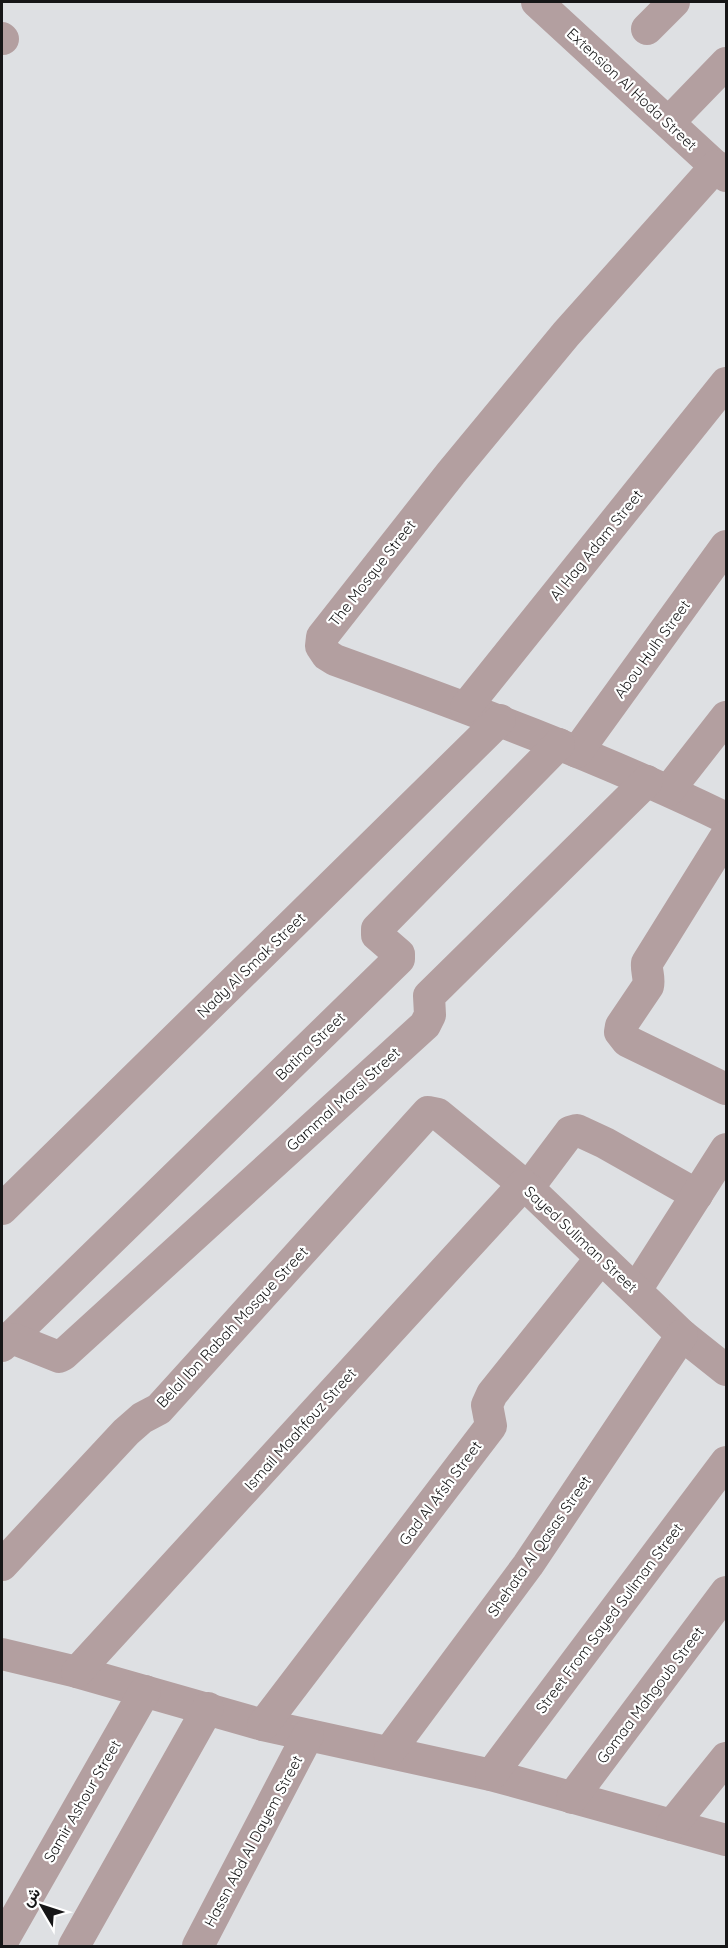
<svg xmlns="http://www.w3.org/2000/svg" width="728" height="1948" font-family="Quicksand,Vazirmatn,sans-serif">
<rect width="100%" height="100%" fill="#dee0e3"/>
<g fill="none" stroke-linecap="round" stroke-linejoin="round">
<g stroke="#b39fa0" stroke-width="32">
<path d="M537 2 726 176"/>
<path d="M647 29 674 2"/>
<path d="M2 38 3 39"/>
<path d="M669 122 726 63"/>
<path d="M716 166 566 334 451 473 322 637 321 646 327 655 335 660C468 708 600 757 726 818"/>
<path d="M466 707 726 383"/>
<path d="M577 752 726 546"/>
<path d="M669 790 726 717"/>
<path d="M726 836 647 963C646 971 650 978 648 986L621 1026 620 1032 627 1041 726 1089"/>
<path d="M528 1188 570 1132 577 1130 605 1143 697 1195"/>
<path d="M2 1209 500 720"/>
<path d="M636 1290 726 1149"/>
<path d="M6 1342 399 959V954L377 935V929L559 744"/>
<path d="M2 1346 6 1342 14 1339 59 1357 63 1355 425 1025 430 1015 429 996 647 781"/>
<path d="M2 1565 126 1432 142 1418 159 1409 428 1112 438 1114 528 1188 682 1335 726 1370"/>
<path d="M2 1654 77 1672 263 1725 491 1775 726 1840"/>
<path d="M77 1672 523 1185"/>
<path d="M263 1725 491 1426 487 1405 492 1394 601 1258"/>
<path d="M389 1752 528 1565 682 1335"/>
<path d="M491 1775 726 1462"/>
<path d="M572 1798 726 1592"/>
<path d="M672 1825 726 1758"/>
<path d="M2 1942 145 1691"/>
<path d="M74 1946 208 1708"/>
<path d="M198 1946 308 1735"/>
</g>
</g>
<g text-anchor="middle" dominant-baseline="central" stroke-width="4.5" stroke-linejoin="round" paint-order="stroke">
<g font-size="15" fill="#161617" stroke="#fff">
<text transform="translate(632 89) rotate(43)">Extension Al Hoda Street</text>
<text transform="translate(596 545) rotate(-51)">Al Hag Adam Street</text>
<text transform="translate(372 573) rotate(-52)">The Mosque Street</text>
<text transform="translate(652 649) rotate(-54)">Abou Hulh Street</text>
<text transform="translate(251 965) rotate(-44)">Nady Al Smak Street</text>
<text transform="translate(310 1046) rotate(-44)">Batina Street</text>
<text transform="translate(343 1099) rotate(-42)">Gammal Morsi Street</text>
<text transform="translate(581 1239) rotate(43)">Sayed Suliman Street</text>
<text transform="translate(232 1327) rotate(-47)">Belal Ibn Rabah Mosque Street</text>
<text transform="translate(300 1429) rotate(-48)">Ismail Maahfouz Street</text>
<text transform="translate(440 1493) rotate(-53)">Gad Al Afsh Street</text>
<text transform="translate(539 1546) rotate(-55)">Shehata Al Qasas Street</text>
<text transform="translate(609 1618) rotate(-53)">Street From Sayed Suliman Street</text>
<text transform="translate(650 1695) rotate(-53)">Gomaa Mahgoub Street</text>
<text transform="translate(82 1801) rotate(-60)">Samir Ashour Street</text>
<text transform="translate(253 1841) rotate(-62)">Hassn Abd Al Dayem Street</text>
</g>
</g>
<rect width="728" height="1948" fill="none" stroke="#161617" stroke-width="6"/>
<g transform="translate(42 1906) rotate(309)" stroke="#ffffff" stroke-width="4.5" paint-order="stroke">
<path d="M0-4.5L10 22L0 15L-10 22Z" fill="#161617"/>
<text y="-9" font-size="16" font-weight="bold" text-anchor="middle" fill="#161617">ش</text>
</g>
</svg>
